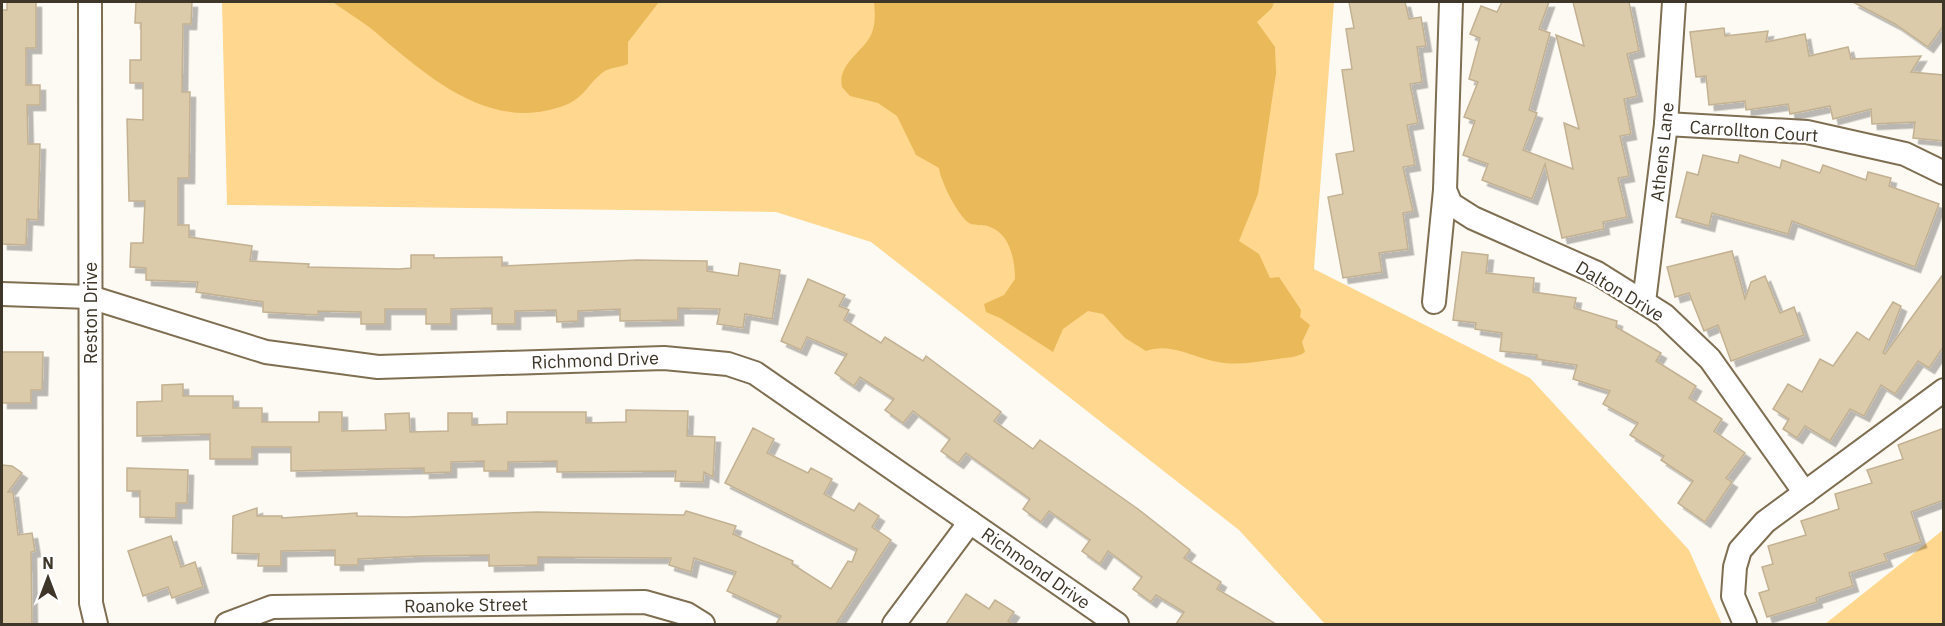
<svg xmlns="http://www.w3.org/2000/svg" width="1945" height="626" font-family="'IBM Plex Sans',sans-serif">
<defs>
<filter id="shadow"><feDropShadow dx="5.5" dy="5.5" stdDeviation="0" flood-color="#0004"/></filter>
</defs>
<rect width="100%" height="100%" fill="#fdfaf3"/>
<g fill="#ffd78f">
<path d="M222 2H1334L1314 269 1530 378 1689 550 1722 624H1325L1239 530 871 242 776 212 227 205Z"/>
<path d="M1943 530V624H1825Z"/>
</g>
<g fill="#eab959">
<path d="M333 2H659L628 42V64C619 68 609 67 602 73 589 83 584 97 568 104 495 134 434 82 381 37 366 23 349 14 333 2Z"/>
<path d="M874 2H1274L1272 8 1257 22 1275 47 1276 73 1258 194 1239 241 1259 254 1270 278 1279 277 1301 310 1300 317 1310 325 1302 342 1305 352C1297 358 1288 357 1278 359 1258 361 1239 366 1218 362 1193 358 1172 342 1146 351L1125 338 1103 314 1088 311 1063 329 1053 352 1000 318 986 312 984 304 1004 295 1015 279C1015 260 1010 234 990 227 984 224 977 226 971 224 959 219 940 180 939 168L916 155 897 116 878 103 850 96 842 87C837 64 862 53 871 35 876 24 875 12 874 2Z"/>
</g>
<g fill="#dccbab" stroke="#c2b192" stroke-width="1.5" filter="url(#shadow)">
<path d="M7 2H36V48H26V85H40V105H27L28 144H40L38 220 27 219 26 245 2 244V10H7Z"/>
<path d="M136 2H192L191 24H183L182 92H190L189 178H178V225H189V237L252 246 250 261 309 264 308 267 399 269 411 268V255H434V258L502 257V266L637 260 707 261V271L738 276 740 263 780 270 772 319 745 314 743 328 717 324 720 309 678 308V320L620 321V309L578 311V321L557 322 556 310 515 311V324H492V308L451 309V324H426V309H385V324H361V312L318 311V315L263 312V302L196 292 198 282 146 280V268L130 267 131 243H143L145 201H129L127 119 143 120V83H130V60H141V23H135Z"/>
<path d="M1349 2H1405L1409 19 1421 17 1426 46 1417 47 1422 82 1410 84 1418 123 1407 125 1415 165 1403 167 1413 211 1403 213 1408 249 1379 253 1382 272 1343 278 1328 197 1343 194 1336 154 1354 151 1342 70 1352 69 1346 29 1354 28Z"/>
<path d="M1502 2H1549L1539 29 1550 33 1529 110 1537 113 1523 150 1573 169 1564 123 1579 129 1556 35 1584 46 1573 2H1629L1639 51 1627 54 1637 96 1624 99 1631 134 1620 136 1629 176 1618 178 1627 217 1603 222 1604 229 1562 238 1545 164 1532 199 1482 180 1488 164 1463 155 1475 121 1464 117 1478 82 1469 79 1480 38 1470 34 1481 6 1497 12Z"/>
<path d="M1853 2H1944V25L1928 47 1895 24Z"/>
<path d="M1724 28 1725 36 1768 31 1766 42 1805 34 1809 56 1848 47 1851 59 1921 56 1911 72 1944 75V141L1913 138 1915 122 1872 124 1871 109 1833 119 1830 106 1790 114 1788 104 1746 110 1745 101 1709 105 1706 76 1696 77 1690 32Z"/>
<path d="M1703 155 1738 163 1740 155 1780 168 1782 160 1820 173 1823 165 1866 180 1868 172 1891 178 1889 186 1939 204 1915 267 1792 221 1788 234 1712 213 1709 226 1676 217 1687 172 1698 175Z"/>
<path d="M1732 251 1745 299 1751 282 1765 276 1780 313 1794 307 1804 335 1731 361 1718 325 1704 331 1689 293 1675 297 1667 267Z"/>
<path d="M1462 252 1488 255 1486 273 1534 278 1533 292 1576 298 1574 308 1617 321 1616 327 1661 353 1656 361 1696 386 1689 398 1722 419 1714 431 1745 453 1726 478 1732 482 1705 522 1678 503 1693 481 1661 460 1664 456 1630 435 1638 423 1603 404 1610 391 1573 379 1577 365 1537 359V355L1500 351 1502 333 1475 329 1476 323 1453 320Z"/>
<path d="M1944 273V346L1929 368 1918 361 1895 394 1881 385 1864 416 1850 409 1830 441 1805 426 1797 438 1783 429 1789 419 1773 409 1788 384 1802 392 1820 359 1833 366 1857 332 1869 340 1893 302 1901 306 1883 353 1885 354Z"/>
<path d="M808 279 845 295 839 306 849 310 844 320 881 343 885 337 923 361 926 356 1001 412 994 421 1033 449 1040 440 1138 509 1190 550 1184 558 1221 582 1217 589 1276 624H1176L1184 612 1156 595 1151 602 1133 589 1142 577 1108 551 1100 564 1082 551 1090 540 1049 511 1041 522 1023 509 1030 499 966 453 958 463 941 451 950 439 913 411 903 423 885 410 894 399 860 377 854 386 835 373 847 354 807 337 801 350 781 341Z"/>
<path d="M2 352H43L42 390H31V403H2Z"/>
<path d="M183 384V396H233V408H262V422H319V412H342V431L386 430 385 414 409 413 410 432 448 431V413H472V425L507 424V412H586V423L626 422V410L688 411 687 436 715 437 713 477 704 472 703 482 675 481 676 471 557 472V461L508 462V471H484V461L451 462V472L424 473V468L291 471V447H252V459H210V434L137 436V402L162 401V385Z"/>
<path d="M753 428 774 439 767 453 808 473 811 468 832 479 824 494 854 511 859 503 879 516 872 527 891 540 836 624H776L781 616 727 591 736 572 694 558 691 572 669 565 671 558 538 557V565L489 566V555L419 556 358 559V565H335V550L281 551V566H258L259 554 232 553 233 516 257 508V516H282V518L357 513V516L406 517 537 512 684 515 686 511 736 526 733 534 793 561 792 564 831 589 848 561 852 562 857 549 725 483Z"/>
<path d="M1944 428V500L1911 512 1921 542 1884 554 1887 561 1849 573 1853 586 1816 598 1817 602 1767 617 1759 593 1769 590 1762 567 1773 564 1768 546 1806 535 1801 521 1839 509 1835 494 1872 483 1867 470 1903 459 1898 445Z"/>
<path d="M2 465 12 466 22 473 8 492H13L18 535 32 533 35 551 31 552 32 624H2Z"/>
<path d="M127 468 188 470 187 503H176V518L140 517V491H127Z"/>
<path d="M171 536 181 567 195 562 203 587 172 598 168 587 143 596 128 551Z"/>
<path d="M966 594 989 609 995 600 1014 612 1008 621 1013 624H946Z"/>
</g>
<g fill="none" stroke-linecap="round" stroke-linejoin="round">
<defs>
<g id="minor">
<path d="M90 2 91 603 96 624"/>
<path d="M1451 2 1445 190 1451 204 1473 218 1597 273 1664 315 1710 359 1805 493"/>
<path d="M1666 124 1807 132 1905 154 1944 173"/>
<path d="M2 294 90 297 266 352 378 367 664 358 728 364 755 373 1117 624"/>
<path d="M1434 302 1445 190"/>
<path d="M1644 302 1666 124 1674 2"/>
<path d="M227 624 272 607 645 602 687 614 703 624"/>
<path d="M894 624 970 522"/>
<path d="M1745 624 1733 596 1735 567 1740 550 1765 522 1944 390"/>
</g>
</defs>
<use href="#minor" stroke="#7f6f52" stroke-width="26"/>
<use href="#minor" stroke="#fff" stroke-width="22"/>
</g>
<g text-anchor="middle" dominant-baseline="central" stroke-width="4.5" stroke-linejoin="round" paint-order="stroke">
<g font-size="18" fill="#3d3629" stroke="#fff">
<text transform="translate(1754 131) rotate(4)">Carrollton Court</text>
<text transform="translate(1662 152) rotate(-84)">Athens Lane</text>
<text transform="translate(1620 291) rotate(31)">Dalton Drive</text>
<text transform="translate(90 313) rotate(-90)">Reston Drive</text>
<text transform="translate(595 360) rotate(-2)">Richmond Drive</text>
<text transform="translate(1036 568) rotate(35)">Richmond Drive</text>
<text transform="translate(466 605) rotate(-1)">Roanoke Street</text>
</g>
</g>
<rect width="1945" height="626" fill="none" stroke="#3d3629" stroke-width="6"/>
<g transform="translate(48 578)" stroke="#ffffff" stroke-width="4.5" paint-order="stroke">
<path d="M0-4.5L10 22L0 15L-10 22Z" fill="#3d3629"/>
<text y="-9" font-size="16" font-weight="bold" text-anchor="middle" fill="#3d3629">N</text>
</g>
</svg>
